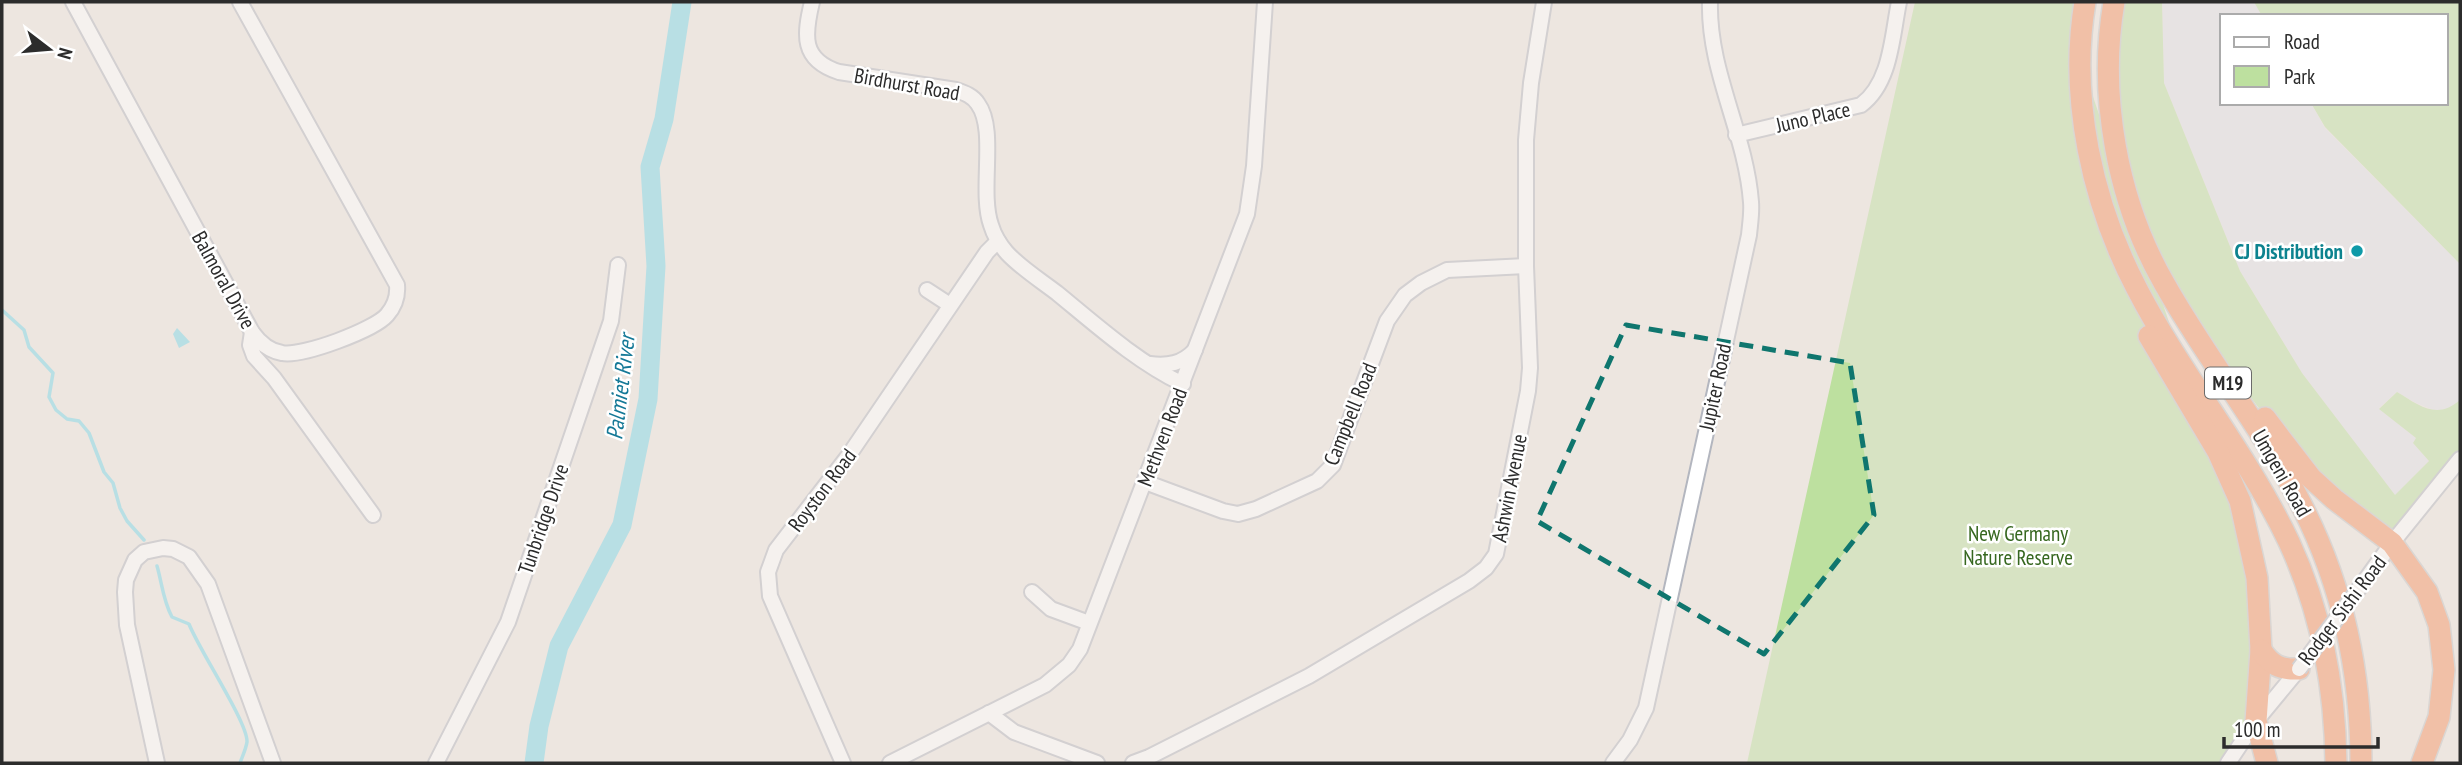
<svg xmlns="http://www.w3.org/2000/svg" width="2462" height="765" font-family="'PT Sans Narrow',sans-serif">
<rect width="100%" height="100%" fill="#ede6e0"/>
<path fill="#e1dfe6" d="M2162 2H2254L2262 16H2222V103H2311L2325 128 2460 264V400L2449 410 2438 412 2414 402 2397 392 2379 408 2416 438 2413 443 2429 461 2395 496 2302 373 2240 271 2164 83Z"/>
<g fill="#bde09f">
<path d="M1915 2H2095L2080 58 2205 429 2249 538 2256 721 2239 763H1747Z"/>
<path d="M2115 2H2162L2164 83 2240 271 2302 373 2395 495 2429 461 2413 443 2416 438 2379 409 2397 392C2420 406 2437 420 2460 400V458L2393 542 2289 448 2231 371 2144 240 2120 157Z"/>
<path d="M2254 2H2460V264L2325 127 2311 103H2446V16H2262Z"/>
</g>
<path fill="#79d7e9" d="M177 328 190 342 179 348 173 334Z"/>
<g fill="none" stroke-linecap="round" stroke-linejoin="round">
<g stroke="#79d7e9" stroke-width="3.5">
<path d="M2 310 24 330 29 347 53 373 49 397 56 410 67 419 79 421 89 433 104 472 113 483 120 508 127 521 144 540"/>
<path d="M157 566C162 583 163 601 172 617L189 624C199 650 248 723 247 742 246 749 242 757 240 763"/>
</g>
<path stroke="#79d7e9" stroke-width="19" d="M534 763 539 726 559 646 622 525 648 399 656 266 650 167 664 119 682 2"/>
<defs>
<g id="minor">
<path d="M73 2 252 332C260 343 269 351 282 353 302 357 374 330 387 315 395 306 398 296 397 285L240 2"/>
<path d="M812 2C804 35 801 60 839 72L956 90C965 93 973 96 978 104 997 130 979 191 991 225 994 235 1000 245 1007 253 1021 268 1040 280 1057 293 1096 325 1137 362 1183 384"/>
<path d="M1736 135 1861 105C1891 83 1892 36 1899 2"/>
<path d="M927 290 950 305"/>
<path d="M252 332 250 345 254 356 274 378 373 515"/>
<path d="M1150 364C1168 366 1182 364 1195 350"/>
<path d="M1145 482 1223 511 1238 514 1256 509 1317 481 1333 465 1387 321 1405 295 1421 283 1447 270 1526 266"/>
<path d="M2366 579 2392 543 2460 459"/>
<path d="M1032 592 1051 609 1089 623"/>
<path d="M989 713 1014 732 1097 763"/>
<path d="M157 763 127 625 125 592 126 580 135 560 144 552 163 548 173 549 189 557 208 584 273 763"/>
<path d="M436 763 508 622 611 321 618 265"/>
<path d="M843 763 770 596 768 572 776 550 849 455 987 252 998 241"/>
<path d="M890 763 1045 685 1069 665 1080 649 1247 214 1254 166 1265 2"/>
<path d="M1133 763 1149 757 1309 676 1469 581 1486 568 1496 554 1528 391 1530 368 1526 266V140L1531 83 1544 2"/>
<path d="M1613 763 1630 740 1646 708 1749 235C1750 224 1752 213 1751 202 1746 134 1708 71 1710 2"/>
<path d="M2228 763 2256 721 2299 669"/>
</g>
<g id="highway">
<path d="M2085 2C2069 98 2092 203 2137 289 2182 376 2247 453 2289 542 2321 611 2335 688 2336 763"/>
<path d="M2114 2C2098 95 2117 201 2164 283 2207 360 2264 429 2303 508 2343 587 2361 675 2361 763"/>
<path d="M2149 336 2218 452 2240 501 2257 578 2261 650 2256 721 2267 763"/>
<path d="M2265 418 2311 478 2334 499 2392 543 2427 592 2439 625 2444 670 2439 717 2422 763"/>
<path d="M2261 650C2271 665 2280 670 2299 669"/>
</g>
</defs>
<use href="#minor" stroke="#b3b6bf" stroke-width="18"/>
<use href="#highway" stroke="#c4c4c4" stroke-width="24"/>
<use href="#minor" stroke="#fff" stroke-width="14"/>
<use href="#highway" stroke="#f69262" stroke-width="21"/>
<defs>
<path id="minor-bridge" d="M2299 669 2366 579"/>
</defs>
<use href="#minor-bridge" stroke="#b3b6bf" stroke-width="18" stroke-linecap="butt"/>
<use href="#minor-bridge" stroke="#fff" stroke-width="14"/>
</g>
<path d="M0 0H2462V765H0ZM1626 325 1850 363 1874 515 1764 654 1537 521Z" fill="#ede6e0" fill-opacity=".55" fill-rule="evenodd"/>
<path fill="none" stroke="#0f766e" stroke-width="5" stroke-dasharray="14 9" stroke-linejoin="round" d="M1626 325 1850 363 1874 515 1764 654 1537 521Z"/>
<circle fill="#0f9aa8" stroke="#fff" stroke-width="2.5" cx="2357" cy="251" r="7"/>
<g text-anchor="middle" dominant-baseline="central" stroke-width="5" stroke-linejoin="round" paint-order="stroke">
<rect fill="#fff" stroke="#6b6b6b" stroke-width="2" x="2205" y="367.5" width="46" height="31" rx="5"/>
<g font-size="19" font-weight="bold" fill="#2c2c2c">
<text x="2228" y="383">M19</text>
</g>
<g font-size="21" fill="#2c2c2c" stroke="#fff">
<text transform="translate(907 84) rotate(10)">Birdhurst Road</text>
<text transform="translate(1813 117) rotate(-13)">Juno Place</text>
<text transform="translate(224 280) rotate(61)">Balmoral Drive</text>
<text transform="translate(1715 387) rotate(-78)">Jupiter Road</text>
<text transform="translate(1350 414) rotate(-68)">Campbell Road</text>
<text transform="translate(1162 437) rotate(-69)">Methven Road</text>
<text transform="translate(2282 473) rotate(60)">Umgeni Road</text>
<text transform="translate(1509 488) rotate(-79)">Ashwin Avenue</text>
<text transform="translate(822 490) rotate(-53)">Royston Road</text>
<text transform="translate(543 519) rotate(-71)">Tunbridge Drive</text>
<text transform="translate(2342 610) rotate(-53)">Rodger Sishi Road</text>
</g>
<g font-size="21" font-weight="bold" fill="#0d838f" stroke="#fff" text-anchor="end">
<text x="2343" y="251">CJ Distribution</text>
</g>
<g font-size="21" fill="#36671f" stroke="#fff">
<text x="2018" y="533">New Germany<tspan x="2018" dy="24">Nature Reserve</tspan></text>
</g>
<g font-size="23" font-style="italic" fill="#157997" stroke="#fff">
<text transform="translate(620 387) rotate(-83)">Palmiet River</text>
</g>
</g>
<rect width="2462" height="765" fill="none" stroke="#2c2c2c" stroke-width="7"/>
<rect x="2220" y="14" width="228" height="91" fill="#ffffff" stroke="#ababab" stroke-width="2"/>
<rect x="2234" y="37" width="35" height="10" fill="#ffffff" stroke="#ababab" stroke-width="2"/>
<text x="2284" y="49" font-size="21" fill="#2c2c2c">Road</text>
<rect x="2234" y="66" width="35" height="21" fill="#bde09f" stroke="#ababab" stroke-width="2"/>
<text x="2284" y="84" font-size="21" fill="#2c2c2c">Park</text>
<g transform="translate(49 49) rotate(106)" stroke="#ffffff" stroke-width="5" paint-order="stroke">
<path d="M0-5L12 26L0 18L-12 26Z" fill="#2c2c2c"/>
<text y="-10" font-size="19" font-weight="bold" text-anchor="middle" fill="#2c2c2c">N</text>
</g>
<path d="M2224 737v10h154v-10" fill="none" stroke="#2c2c2c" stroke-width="3.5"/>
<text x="2234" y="737" font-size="21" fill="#2c2c2c" stroke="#ffffff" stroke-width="5" paint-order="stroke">100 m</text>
</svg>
